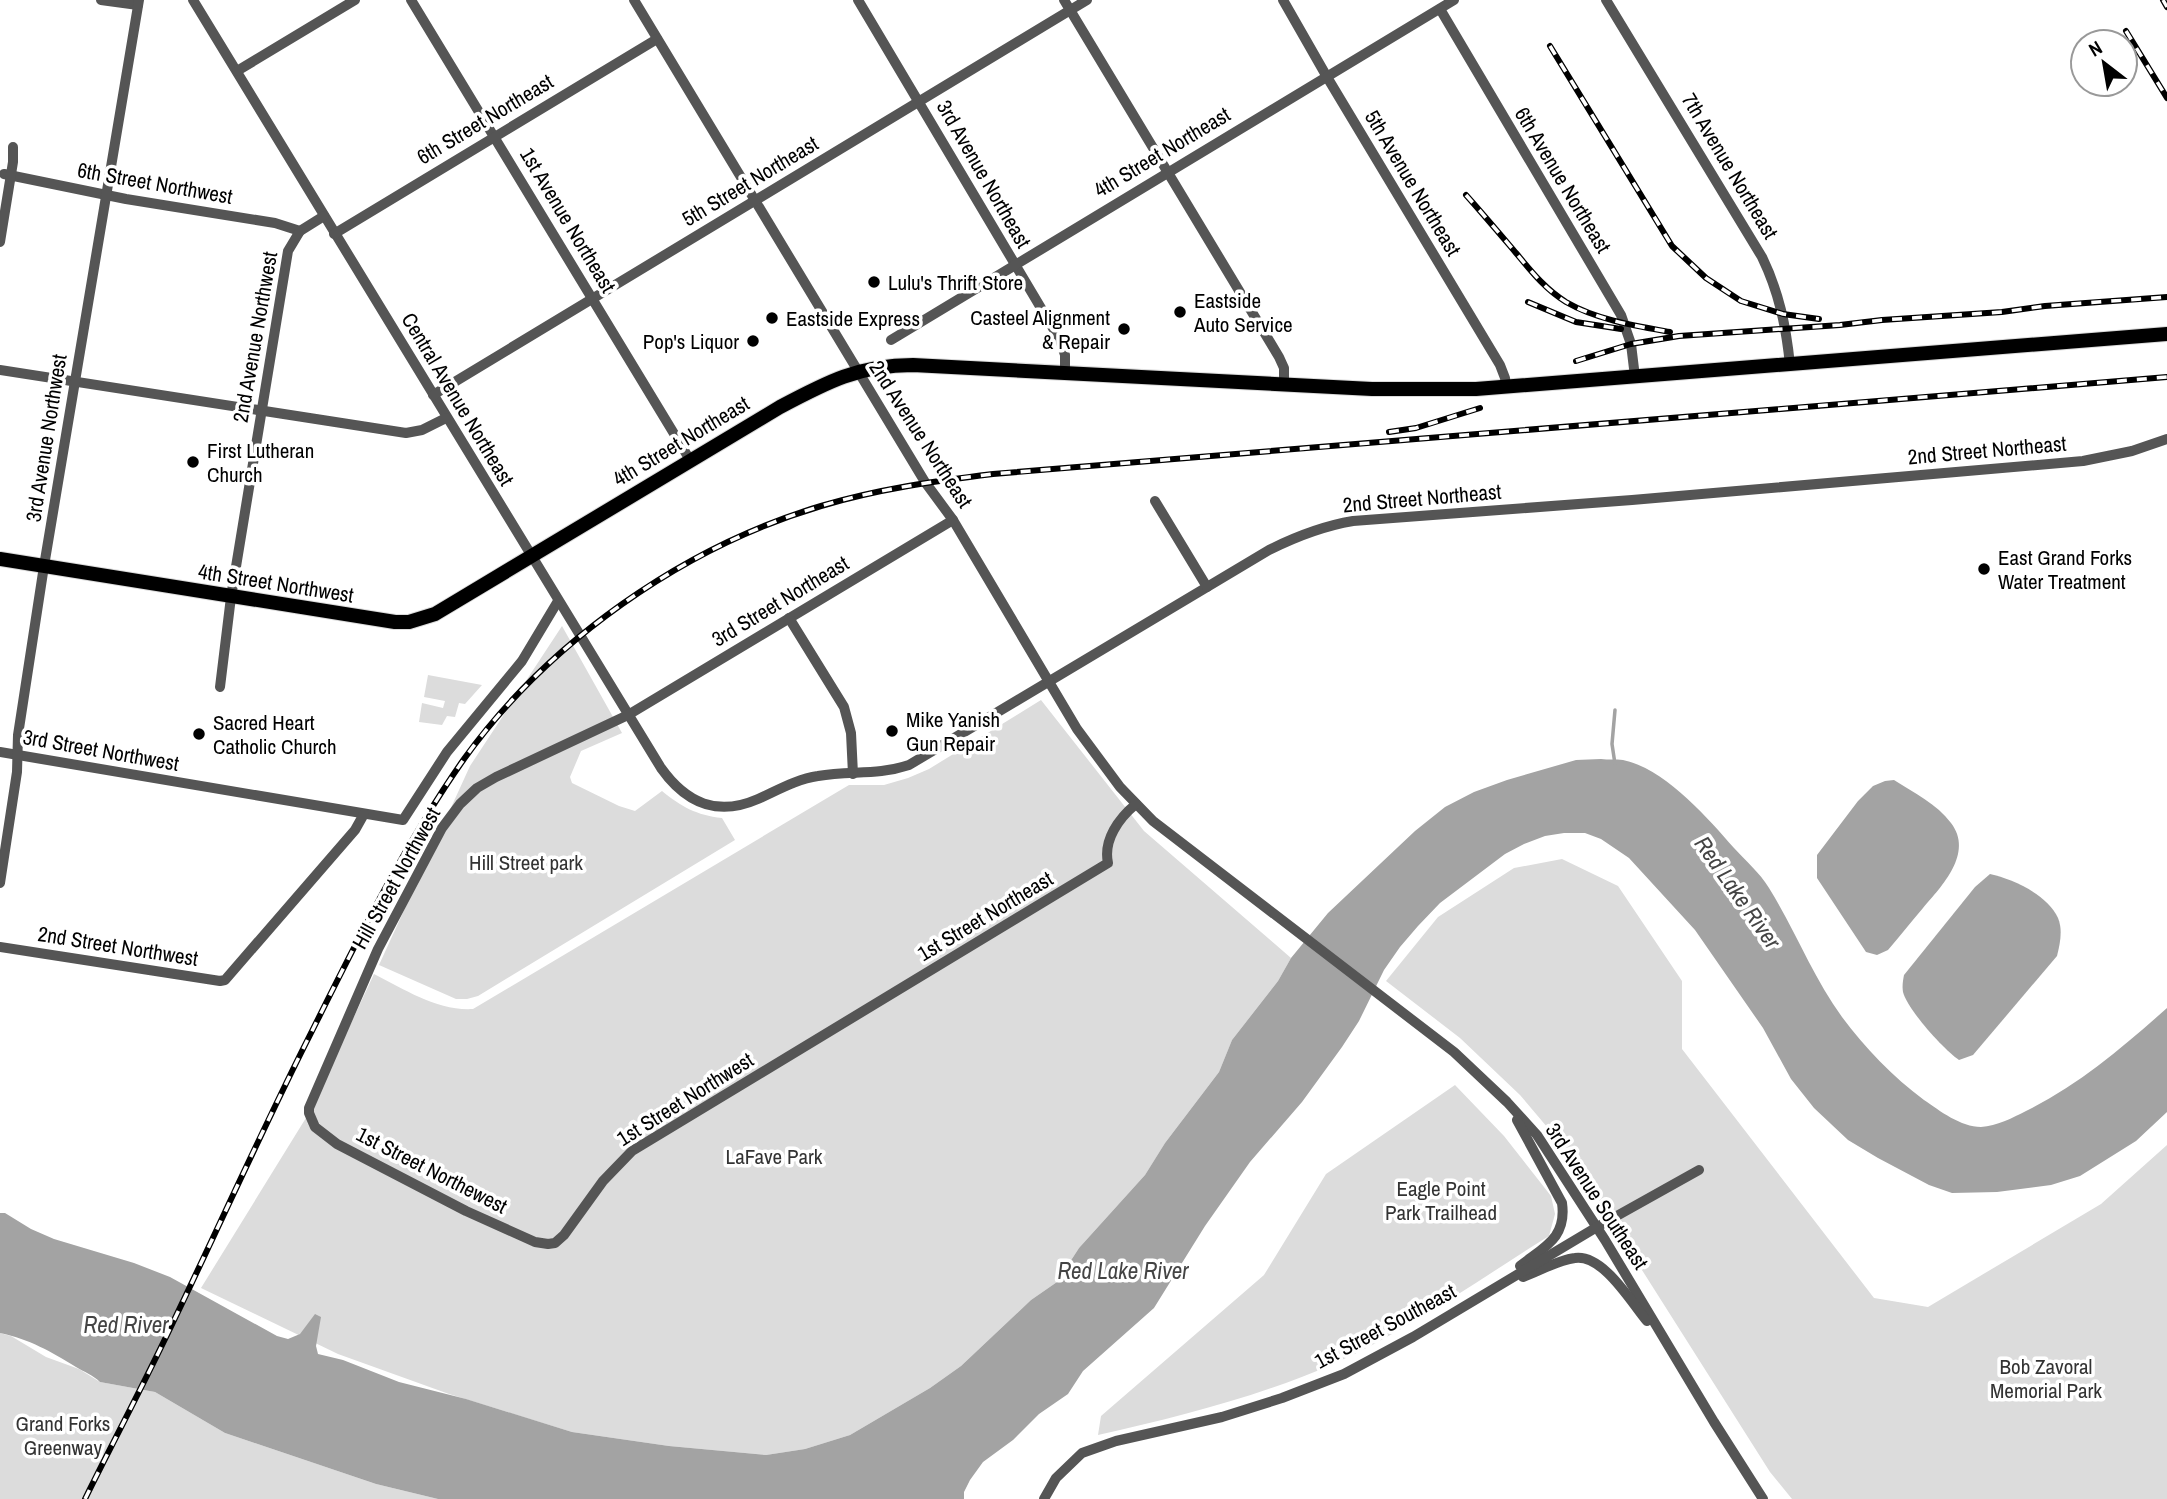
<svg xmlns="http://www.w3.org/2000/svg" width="2167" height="1499" font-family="'Archivo Narrow',sans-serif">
<rect width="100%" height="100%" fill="#fff"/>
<g fill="#dcdcdc">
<path d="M562 626 622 733 581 751 570 777 572 783 619 806 635 811 662 791C682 807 696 815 722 818L735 840 478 996 467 999H456L379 965 470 766Z"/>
<path d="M428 675 482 685 465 704 459 703 455 717 447 716 442 725 419 722 422 703 443 708 445 701 424 697Z"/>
<path d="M1041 700 1144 831 1291 958 1278 981 1232 1040 1219 1072 1165 1143 1145 1175 1079 1248 1057 1282 1031 1300 961 1366 930 1388 850 1435 805 1449 766 1455 669 1446 572 1432 449 1394 338 1354 201 1288 309 1113 374 974C406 990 437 1011 473 1009L849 785H884L908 778 929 769Z"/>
<path d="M1562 859 1618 886 1682 981V1049L1874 1298 1928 1307 2101 1204 2167 1145V1499H1792L1770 1472 1564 1147 1520 1095 1460 1038 1386 981 1438 917 1514 868Z"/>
<path d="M1455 1085 1504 1136 1551 1196 1555 1214 1549 1236C1480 1279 1406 1332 1333 1364 1258 1397 1178 1417 1098 1435L1101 1416 1264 1275 1326 1174Z"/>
<path d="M0 1333 11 1336 46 1357 79 1369 100 1382 155 1392 225 1433 376 1484 438 1499H0Z"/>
</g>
<g fill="#a3a3a3">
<path d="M1601 759C1608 760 1616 759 1623 760 1664 768 1707 817 1734 848 1745 860 1760 873 1769 888 1795 930 1813 977 1842 1017 1865 1048 1893 1077 1924 1100 1940 1111 1961 1127 1981 1127 1997 1126 2012 1118 2026 1111 2079 1085 2123 1047 2167 1008V1112L2136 1141 2080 1176 2051 1185 1997 1192 1952 1193 1929 1185 1878 1158 1848 1140 1814 1108 1791 1079 1763 1028 1695 930 1629 858 1601 839 1585 833H1564L1545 836 1524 844 1505 854 1440 903 1418 926 1400 947 1384 970 1359 1021 1342 1047 1302 1102 1250 1162 1205 1226 1154 1308 1083 1371 1068 1394 1039 1414 1013 1440 983 1462 970 1480 964 1492V1499H438L376 1484 225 1433 155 1392 100 1382C93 1375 84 1372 76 1367 50 1351 31 1340 0 1333V1213H5L31 1229 54 1239 134 1263 170 1277 277 1336 288 1339 300 1334 315 1314 321 1317 316 1346 318 1354 343 1360 399 1382 466 1399 572 1432 669 1446 766 1455 805 1449 850 1435 930 1388 961 1366 1031 1300 1057 1282 1079 1248 1145 1175 1165 1143 1219 1072 1232 1040 1278 981 1291 958 1328 913 1415 831 1445 807 1474 792 1507 780 1576 760Z"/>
<path d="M1894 780C1914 793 1937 804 1951 823 1974 853 1942 886 1923 908 1911 922 1900 936 1888 950L1877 955 1866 952 1817 878V855L1858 801 1873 786 1885 781Z"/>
<path d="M1990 874C2013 879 2048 895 2058 918 2063 930 2060 944 2057 956L1973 1055 1959 1060C1944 1050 1907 1009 1903 992 1902 986 1903 980 1904 975L1975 887Z"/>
</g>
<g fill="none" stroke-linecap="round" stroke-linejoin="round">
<path stroke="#a3a3a3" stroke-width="3.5" d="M1615 764 1612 744 1615 710"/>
<defs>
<path id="major" d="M0 559 395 622H409L435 614 780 407C827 382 859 365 913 365L1372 389H1476L2167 334"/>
</defs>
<use href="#major" stroke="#dbdbdb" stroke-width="16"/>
<g stroke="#555" stroke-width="10">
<path d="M101 0 138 5"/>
<path d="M193 0 661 768C686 803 717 817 758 799 778 790 797 779 818 776 850 770 876 776 909 765L1269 550C1297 536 1323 526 1353 521L1632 500 2083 461 2132 451 2167 439"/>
<path d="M411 0 690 460"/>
<path d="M634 0 925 482 953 520 1077 729 1120 787 1153 821 1454 1052 1507 1102 1537 1135 1605 1240 1714 1422 1763 1499"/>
<path d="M858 0 1060 340 1065 355V372"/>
<path d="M1064 0 1279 357 1284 368V384"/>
<path d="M1283 0 1327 77 1500 365 1505 378 1506 388"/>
<path d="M1606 0 1762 257C1779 292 1786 326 1790 365"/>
<path d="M1440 9 1621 315 1631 344 1635 377"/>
<path d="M237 71 355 0"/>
<path d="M4 174 126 199 275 223 300 231"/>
<path d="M334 234 657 39"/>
<path d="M0 242 13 162V147"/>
<path d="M891 340 1454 0"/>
<path d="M0 370 406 433 422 430 446 418"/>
<path d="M433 395 1087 0"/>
<path d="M1155 501 1207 587"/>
<path d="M953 520 628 715 496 777 477 788 460 804 442 828 378 949 309 1108V1113L315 1127 337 1144 466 1211 535 1242 548 1244 555 1243 564 1235 603 1181 632 1151 1108 863C1103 840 1119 818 1136 804"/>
<path d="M789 618 844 707 851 733 853 774"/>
<path d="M220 687 231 597 288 251 300 231 324 216"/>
<path d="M0 752 403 820 447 752 522 661 558 601"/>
<path d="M0 883 17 772 18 735 44 566 139 0"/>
<path d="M0 947 220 981 225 980 355 830 364 814"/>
<path d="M1517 1120 1562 1203C1567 1238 1544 1247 1520 1266"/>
<path d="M1523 1277C1539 1271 1558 1260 1575 1258 1603 1254 1631 1302 1647 1321"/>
<path d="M1044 1499 1056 1478 1082 1453 1116 1441 1222 1417 1282 1398 1344 1374 1413 1337 1597 1227 1699 1170"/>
</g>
<use href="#major" stroke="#000" stroke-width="14"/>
<defs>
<g id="rail">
<path d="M2163 0 2167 7"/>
<path d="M2126 31 2167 98"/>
<path d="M1550 46 1672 246 1706 278 1741 301 1783 314 1819 319"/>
<path d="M1466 195C1483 214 1499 233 1516 253 1531 271 1545 289 1566 302 1597 320 1636 326 1670 332"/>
<path d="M1528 302 1576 322 1621 329"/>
<path d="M1576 361 1631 344 1679 336 1840 325 1882 320 2002 312 2045 306 2167 297"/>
<path d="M1389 432 1416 428 1480 408"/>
<path d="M85 1499C115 1438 147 1378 176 1316 221 1222 264 1126 311 1033 357 941 405 843 464 759 548 642 683 547 821 506 878 489 935 481 993 474L2167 377"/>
</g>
</defs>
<use href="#rail" stroke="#000" stroke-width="6"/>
<use href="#rail" stroke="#fff" stroke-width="3.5" stroke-dasharray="10" stroke-linecap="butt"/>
</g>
<g fill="#000" stroke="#fff" stroke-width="2.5">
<circle cx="874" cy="282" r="7"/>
<circle cx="1180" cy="312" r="7"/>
<circle cx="772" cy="318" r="7"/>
<circle cx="1124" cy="329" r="7"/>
<circle cx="753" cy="341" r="7"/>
<circle cx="193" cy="462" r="7"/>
<circle cx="1984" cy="569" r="7"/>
<circle cx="892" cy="731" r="7"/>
<circle cx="199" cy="734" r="7"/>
</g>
<g text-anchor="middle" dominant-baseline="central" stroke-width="7" stroke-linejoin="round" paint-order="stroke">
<g font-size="21" fill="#000" stroke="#fff">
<text transform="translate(485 119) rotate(-31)">6th Street Northeast</text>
<text transform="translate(1162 152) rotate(-31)">4th Street Northeast</text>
<text transform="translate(1730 166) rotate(59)">7th Avenue Northeast</text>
<text transform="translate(984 174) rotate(60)">3rd Avenue Northeast</text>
<text transform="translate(1563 180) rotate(59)">6th Avenue Northeast</text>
<text transform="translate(750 181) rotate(-31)">5th Street Northeast</text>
<text transform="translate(155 183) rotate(10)">6th Street Northwest</text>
<text transform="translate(1413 183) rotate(59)">5th Avenue Northeast</text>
<text transform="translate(568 220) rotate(59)">1st Avenue Northeast</text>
<text transform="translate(255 337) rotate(-80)">2nd Avenue Northwest</text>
<text transform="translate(458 399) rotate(59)">Central Avenue Northeast</text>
<text transform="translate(921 434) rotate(57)">2nd Avenue Northeast</text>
<text transform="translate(46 438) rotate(-81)">3rd Avenue Northwest</text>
<text transform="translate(681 441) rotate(-31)">4th Street Northeast</text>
<text transform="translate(1987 450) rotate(-5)">2nd Street Northeast</text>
<text transform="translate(1422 498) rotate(-5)">2nd Street Northeast</text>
<text transform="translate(276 583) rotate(9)">4th Street Northwest</text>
<text transform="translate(780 601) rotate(-31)">3rd Street Northeast</text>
<text transform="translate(101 750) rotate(10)">3rd Street Northwest</text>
<text transform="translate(396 878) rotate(-61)">Hill Street Northwest</text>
<text transform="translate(985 916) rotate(-31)">1st Street Northeast</text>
<text transform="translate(118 946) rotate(9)">2nd Street Northwest</text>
<text transform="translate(685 1099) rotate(-32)">1st Street Northwest</text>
<text transform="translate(432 1170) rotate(27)">1st Street Northewest</text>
<text transform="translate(1597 1196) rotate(57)">3rd Avenue Southeast</text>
<text transform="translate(1385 1326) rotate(-28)">1st Street Southeast</text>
</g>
<g font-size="21" fill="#000" stroke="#fff" text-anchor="start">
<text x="888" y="282">Lulu's Thrift Store</text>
<text x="1194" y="300">Eastside<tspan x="1194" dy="24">Auto Service</tspan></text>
<text x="1110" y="317" text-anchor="end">Casteel Alignment<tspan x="1110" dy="24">&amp; Repair</tspan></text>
<text x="786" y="318">Eastside Express</text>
<text x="739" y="341" text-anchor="end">Pop's Liquor</text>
<text x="207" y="450">First Lutheran<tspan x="207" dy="24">Church</tspan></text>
<text x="1998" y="557">East Grand Forks<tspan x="1998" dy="24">Water Treatment</tspan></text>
<text x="906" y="719">Mike Yanish<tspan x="906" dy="24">Gun Repair</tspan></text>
<text x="213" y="722">Sacred Heart<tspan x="213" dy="24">Catholic Church</tspan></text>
</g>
<g font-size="21" fill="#333" stroke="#fff">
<text x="526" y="862">Hill Street park</text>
<text x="774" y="1156">LaFave Park</text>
<text x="1441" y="1188">Eagle Point<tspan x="1441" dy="24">Park Trailhead</tspan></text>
<text x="2046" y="1366">Bob Zavoral<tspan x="2046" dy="24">Memorial Park</tspan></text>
<text x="63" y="1423">Grand Forks<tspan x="63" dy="24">Greenway</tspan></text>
</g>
<g font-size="23" font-style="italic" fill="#444" stroke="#fff">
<text transform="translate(1738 892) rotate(55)">Red Lake River</text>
<text x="1123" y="1270">Red Lake River</text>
<text x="126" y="1324">Red River</text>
</g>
</g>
<g transform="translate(2104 63) rotate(329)"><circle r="33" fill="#ffffff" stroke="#999999" stroke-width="2"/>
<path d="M0-5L12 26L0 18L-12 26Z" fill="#000000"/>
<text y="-10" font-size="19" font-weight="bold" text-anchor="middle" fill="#000000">N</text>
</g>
</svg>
